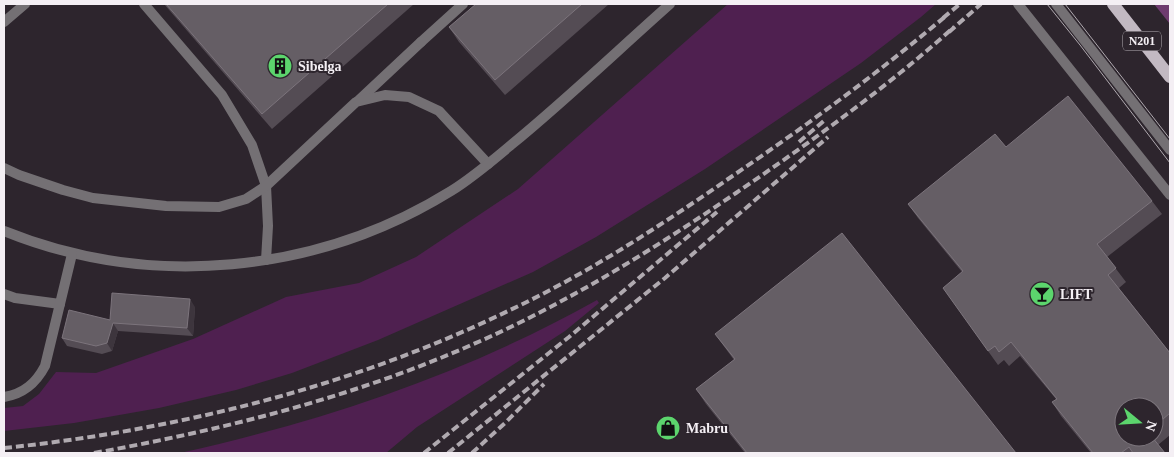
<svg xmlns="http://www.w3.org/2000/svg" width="1174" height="457" font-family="'Times New Roman',serif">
<rect width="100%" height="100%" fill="#2d252d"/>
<g fill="#4f2050">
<path d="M728 4H936L921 17 861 63 705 169 596 237 533 272 378 340 292 373 236 390 159 408 74 423 4 431V408L23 406 39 394 56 372 96 373 193 339 286 297 359 283 416 257 518 189Z"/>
<path d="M597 300 599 303 565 331 417 427 386 453H180C324 421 467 373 597 300Z"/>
</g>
<path fill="#6e3b6f" d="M1154 4H1170V24Z"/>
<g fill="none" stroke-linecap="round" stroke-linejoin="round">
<g stroke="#747074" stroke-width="10">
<path d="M144 4 222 95 252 145 266 186 268 226 266 260"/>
<path d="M1056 4 1170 150"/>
<path d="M4 22 25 4"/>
<path d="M358 101 421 42"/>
<path d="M4 168 19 175 63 190 93 198 166 206 219 207 246 199 266 186 356 102 385 95 409 97 439 111 488 164"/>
<path d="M4 231C150 290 317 274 451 191 472 178 492 161 511 145 566 100 617 51 670 4"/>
<path d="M4 294 15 298 60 304"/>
<path d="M4 397C24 394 36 383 45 366L72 254"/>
</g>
<path stroke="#747074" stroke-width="10" d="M421 42 463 4"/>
<path stroke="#747074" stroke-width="10" d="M1018 4 1170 195"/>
<path stroke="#c2b9c2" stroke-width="12" d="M1113 4 1170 77"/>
<g stroke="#b0aab0" stroke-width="1">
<path d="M1047 4 1080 45 1170 163"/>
<path d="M1065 4 1170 139"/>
</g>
<g stroke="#b0aab0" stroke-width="4" stroke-dasharray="8 4" stroke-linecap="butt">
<path d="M943 18 960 4"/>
<path d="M949 32 981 4"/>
<path d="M799 142 825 120"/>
<path d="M4 448C177 430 351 387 508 311 587 274 660 226 731 177 806 126 878 73 947 15"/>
<path d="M94 453C222 430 350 398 469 346 564 305 651 251 736 193 812 141 886 88 954 27"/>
<path d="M424 453 569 337 717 212"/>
<path d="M448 453 665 278 828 137"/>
<path d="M472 453 505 423 544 384"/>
</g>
</g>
<g fill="#544c54" fill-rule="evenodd">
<path d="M164 4H414L272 129Z"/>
<path d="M476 4H609L505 95 459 42 449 27Z"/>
<path d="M1006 147 1152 201 1162 214 1107 257 1126 282 1119 288 1170 353V435L1158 445 1165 453H1091L1061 416 1052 402 1056 399 1020 356 1009 366 1004 360 998 365 943 288 962 272 918 218 908 204ZM1154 407V437H1124Z"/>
<path d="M195 307 193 336 118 331 112 351 102 354 67 346 62 338 110 320Z"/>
<path d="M715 334 1016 453H745L706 404 696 389 734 360Z"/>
</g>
<g fill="#3d353d">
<path d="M190 299 195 307 193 336 187 328Z"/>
<path d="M113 323 118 331 112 351 107 343Z"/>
</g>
<g fill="#655e65" stroke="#7c747c">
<path d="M166 4H388L262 114Z"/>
<path d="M476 4H582L495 80 449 27Z"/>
<path d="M1068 96 1152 201 1097 244 1116 268 1108 275 1170 353V413L1154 427V407H1124V437H1152L1165 453H1133L1129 447 1121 453H1093L1052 402 1057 399 1011 342 999 352 995 346 988 351 943 288 963 271 908 204 995 134 1006 147Z"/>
<path d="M842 233 1016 453H747L696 389 735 359 715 334Z"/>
<path d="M112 293 190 299 187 328 113 323 107 343 96 346 62 338 69 310 110 320Z"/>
</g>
<defs>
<symbol id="building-disc" viewBox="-11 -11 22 22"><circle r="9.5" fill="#5cd56d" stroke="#2d252d"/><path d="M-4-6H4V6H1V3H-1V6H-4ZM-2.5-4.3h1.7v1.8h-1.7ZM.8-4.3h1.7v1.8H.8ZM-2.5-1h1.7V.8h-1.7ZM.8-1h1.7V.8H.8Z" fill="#111"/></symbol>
<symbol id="bar-disc" viewBox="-11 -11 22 22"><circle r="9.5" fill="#5cd56d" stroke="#2d252d"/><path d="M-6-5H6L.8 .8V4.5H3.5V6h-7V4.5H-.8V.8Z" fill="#111"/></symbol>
<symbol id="shop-disc" viewBox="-11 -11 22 22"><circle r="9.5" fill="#5cd56d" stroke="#2d252d"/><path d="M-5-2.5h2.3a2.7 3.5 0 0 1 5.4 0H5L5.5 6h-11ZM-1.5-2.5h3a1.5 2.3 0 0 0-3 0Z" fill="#111"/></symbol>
</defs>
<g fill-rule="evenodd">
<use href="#building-disc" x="266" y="52" width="28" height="28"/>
<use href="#bar-disc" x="1028" y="280" width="28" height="28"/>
<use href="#shop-disc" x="654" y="414" width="28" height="28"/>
</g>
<g text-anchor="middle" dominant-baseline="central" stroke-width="4" stroke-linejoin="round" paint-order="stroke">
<rect fill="#2d252d" stroke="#b8b2b8" stroke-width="1" x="1123" y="31.5" width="38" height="19" rx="4"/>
<g font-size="12" font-weight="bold" fill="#f4eff4">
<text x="1142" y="41">N201</text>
</g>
<g font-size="14" font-weight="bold" fill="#f4eff4" stroke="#2d252d" text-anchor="start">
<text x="298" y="66">Sibelga</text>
<text x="1060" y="294">LIFT</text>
<text x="686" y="428">Mabru</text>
</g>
</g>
<rect width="1174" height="457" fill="none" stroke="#f4eff4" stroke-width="10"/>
<g transform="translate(1139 422) rotate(108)"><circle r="24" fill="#2d252d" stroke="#7d767d"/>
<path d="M0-4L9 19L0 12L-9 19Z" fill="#5cd56d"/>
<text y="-8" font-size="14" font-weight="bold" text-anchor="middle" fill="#f4eff4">N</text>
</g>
</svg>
